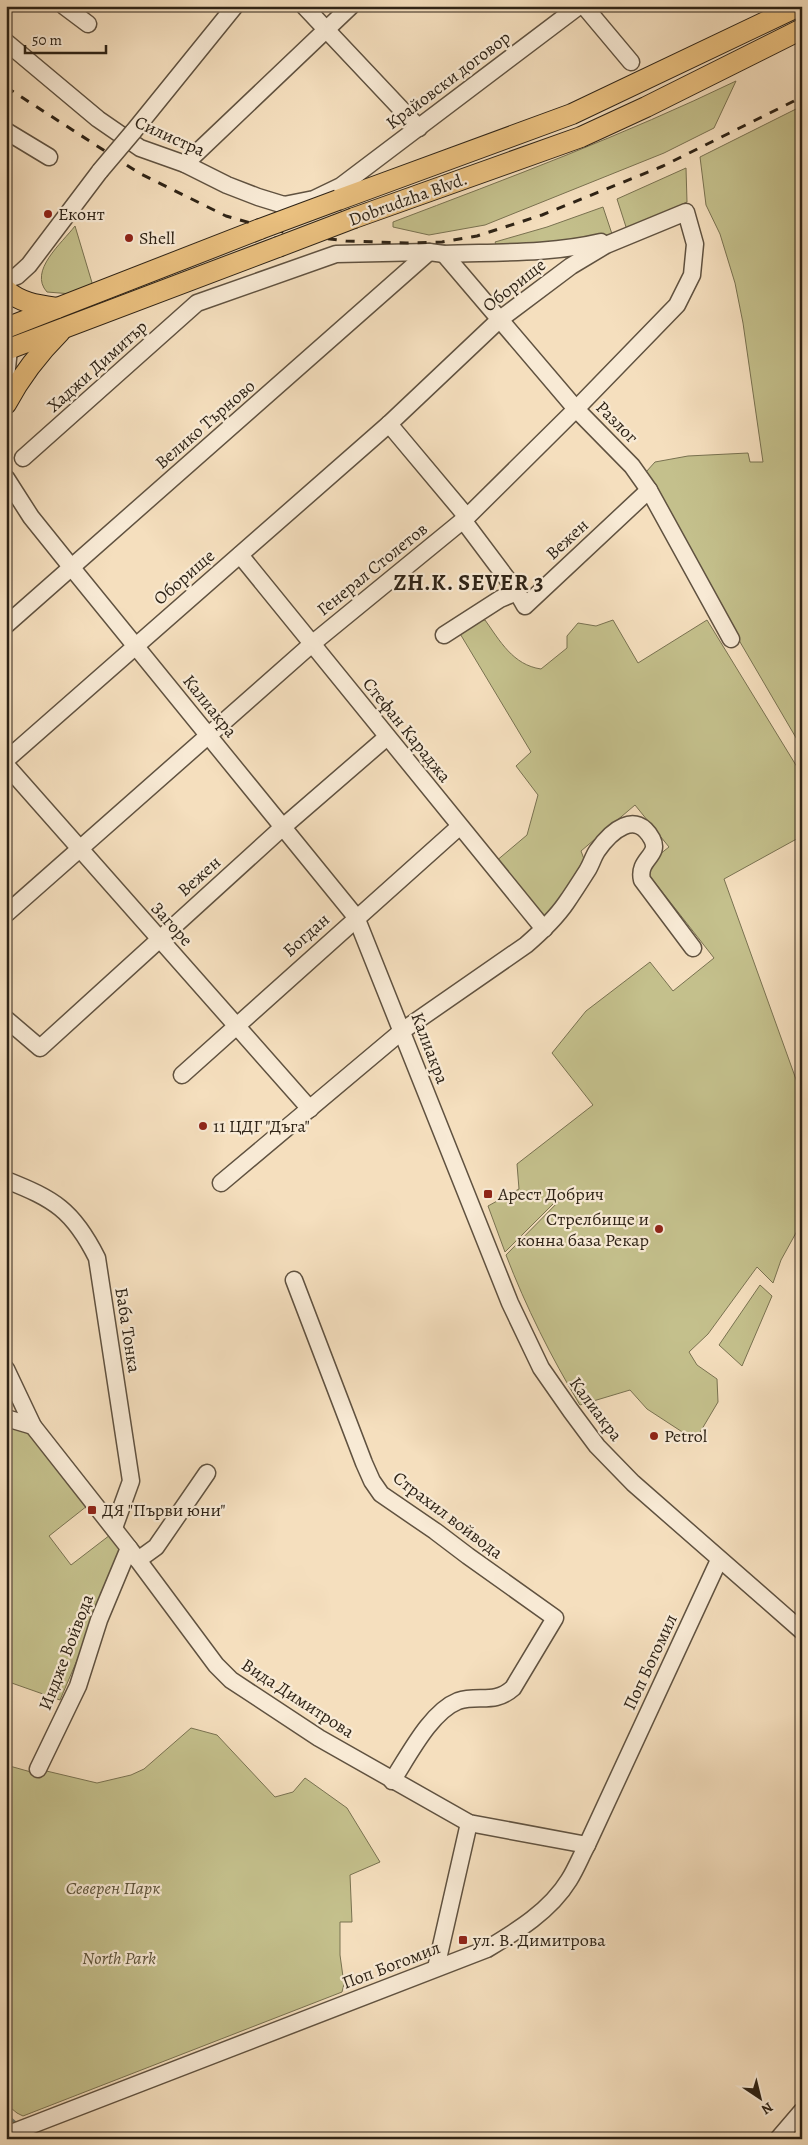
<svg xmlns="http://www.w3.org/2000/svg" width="808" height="2145" font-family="Alegreya,serif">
<rect width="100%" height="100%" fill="#f5dfbe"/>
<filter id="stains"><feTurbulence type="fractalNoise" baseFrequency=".004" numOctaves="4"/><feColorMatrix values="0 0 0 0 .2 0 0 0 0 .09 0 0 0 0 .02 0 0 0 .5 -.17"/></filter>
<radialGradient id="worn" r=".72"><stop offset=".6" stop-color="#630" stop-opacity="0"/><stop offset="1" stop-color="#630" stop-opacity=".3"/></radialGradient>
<g fill="#c4c08c" stroke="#797251">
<path d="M736 81 714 128 664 153 485 225 429 235 393 227V222C509 178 624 135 736 81Z"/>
<path d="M802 106V748L726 618 707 580 646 472 655 462 688 456 748 453 750 462H763L743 323 735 283 720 234 706 205 700 157Z"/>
<path d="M686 168 687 202 627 230 617 199Z"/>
<path d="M603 207 612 234 570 243 498 248 495 242 547 227Z"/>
<path d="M75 226 93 286 72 294 47 292C28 271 62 243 75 226Z"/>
<path d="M485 620C500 641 513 665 541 669L567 648V636L578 623 596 626 613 620 638 663 707 620 802 775V836L724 879 802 1096V1222L781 1260 773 1283 757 1267 708 1334 689 1352 697 1365 717 1379 718 1402 699 1434 690 1437 647 1409 630 1390 580 1405C551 1357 526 1307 506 1255L566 1194H563L505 1252 488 1206 519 1189 517 1164 593 1105 552 1053 586 1011 650 962 673 991 714 958 649 875 650 862 669 847 635 805 581 851 584 859 560 900 542 919 495 862 527 835 538 795 516 766 531 752 459 632 477 621Z"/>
<path d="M760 1285 772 1296 742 1366 719 1345Z"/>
<path d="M6 1425 29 1433 87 1506 49 1536 71 1565 110 1535 123 1553 60 1700 6 1681Z"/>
<path d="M191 1728 217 1735 275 1797 293 1792 305 1778 347 1808 380 1862 350 1875 352 1922H340V1955L344 1984 342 1992 23 2116 17 2113 6 2104V1765L31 1772 38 1769 97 1783 131 1775 144 1769Z"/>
</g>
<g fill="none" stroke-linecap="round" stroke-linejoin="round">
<g stroke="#717f76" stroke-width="3">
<path d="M6 2115 17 2124"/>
<path d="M27 2134 33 2139"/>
</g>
<defs>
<g id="minor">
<path d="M64 6 88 24"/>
<path d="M304 6 419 128"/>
<path d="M584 6 631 62"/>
<path d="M6 42 98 119 140 148 185 164 227 185 258 197 284 205 314 199 341 186 579 6"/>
<path d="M6 131 49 157"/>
<path d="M133 132 235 6"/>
<path d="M185 164 351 6"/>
<path d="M444 254 576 409 632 466 649 490 731 639"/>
<path d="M6 280 17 276 29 265 100 171"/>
<path d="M6 378 9 349"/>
<path d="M389 424 467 517"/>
<path d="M23 458 197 303 336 254 429 252 444 254C497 252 550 254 601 242"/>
<path d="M6 478 31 517 72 568 356 917 510 1303 541 1368 571 1411 597 1446 633 1483 802 1631"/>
<path d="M463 520 517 592 525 606 649 490"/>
<path d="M240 555 544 929"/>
<path d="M6 625 429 252"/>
<path d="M444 635 500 599 517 592"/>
<path d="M6 760 389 424 499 320 571 266 606 245 686 212 695 244 692 275 677 305 576 409 467 517 313 643 6 914"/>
<path d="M6 765 310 1109"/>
<path d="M6 1019 40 1048 283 827 387 737"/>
<path d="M182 1075 459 827"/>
<path d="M6 1180C54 1199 73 1210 97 1258L131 1481 114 1528"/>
<path d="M221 1183 402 1031 526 945C541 932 555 919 566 903 573 893 580 882 587 871 591 865 593 857 597 851 611 831 636 809 652 839 661 856 637 859 642 880L693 948"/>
<path d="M294 1280 364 1463 372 1481 381 1494 435 1531 468 1556 555 1618 513 1688C494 1705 479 1694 458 1701 430 1712 408 1757 392 1781"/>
<path d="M6 1369 33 1426 129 1548 216 1665 231 1680 319 1738 469 1823 587 1845"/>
<path d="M6 1418 33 1426"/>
<path d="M138 1560 156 1547 207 1473"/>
<path d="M38 1769 78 1686 99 1620 129 1548"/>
<path d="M436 1968 469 1823"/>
<path d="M6 2135 487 1949C517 1931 550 1911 569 1880 576 1869 581 1856 587 1845L719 1560"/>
<path d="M778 2139 802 2111"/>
</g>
<g id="major">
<path d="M338 200 572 114 799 6"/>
<path d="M354 218 581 137 646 107 802 29"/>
<path d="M6 290C21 303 37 305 57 308"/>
<path d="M6 328 260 229"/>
<path d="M6 350 278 247"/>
<path d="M6 404C21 376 38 354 60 332"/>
</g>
</defs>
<use href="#minor" stroke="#605240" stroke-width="19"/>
<use href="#major" stroke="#2e2316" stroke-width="22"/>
<use href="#minor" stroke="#f8ead5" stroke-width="16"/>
<use href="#major" stroke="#eac07f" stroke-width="20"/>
<path stroke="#2e2316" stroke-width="3" stroke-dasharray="9 9" stroke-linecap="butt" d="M6 87 139 173 226 216 290 234 346 241 407 243 442 242 477 236 542 215 663 166 802 97"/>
<defs>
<path id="minor-bridge" d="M100 171 133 132"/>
<g id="major-bridge">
<path d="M260 229 338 200"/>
<path d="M278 247 354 218"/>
</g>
</defs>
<use href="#minor-bridge" stroke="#605240" stroke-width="19" stroke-linecap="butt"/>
<use href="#major-bridge" stroke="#2e2316" stroke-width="22" stroke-linecap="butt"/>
<use href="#minor-bridge" stroke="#f8ead5" stroke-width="16"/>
<use href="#major-bridge" stroke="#eac07f" stroke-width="20"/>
</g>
<g fill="#8f2418" stroke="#f8ead5" stroke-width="2">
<circle cx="48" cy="214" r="5"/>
<circle cx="129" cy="238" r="5"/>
<circle cx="203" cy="1126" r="5"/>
<rect x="483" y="1189" width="10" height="10" rx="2.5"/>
<circle cx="659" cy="1229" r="5"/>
<circle cx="654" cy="1436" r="5"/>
<rect x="87" y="1505" width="10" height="10" rx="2.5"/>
<rect x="458" y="1935" width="10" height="10" rx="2.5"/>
</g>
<g text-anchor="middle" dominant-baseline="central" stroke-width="4.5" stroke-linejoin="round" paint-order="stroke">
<g font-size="18" fill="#2e2316" stroke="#f8ead5">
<text transform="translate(448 80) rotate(-37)">Крайовски договор</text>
<text transform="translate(170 136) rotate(24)">Силистра</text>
<text transform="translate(408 199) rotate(-20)">Dobrudzha Blvd.</text>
<text transform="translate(514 285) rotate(-38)">Оборище</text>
<text transform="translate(97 366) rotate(-42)">Хаджи Димитър</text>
<text transform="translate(617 422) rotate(45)">Разлог</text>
<text transform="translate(205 424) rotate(-41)">Велико Търново</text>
<text transform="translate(567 539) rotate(-43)">Вежен</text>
<text transform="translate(372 569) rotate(-39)">Генерал Столетов</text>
<text transform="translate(184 577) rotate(-41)">Оборище</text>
<text transform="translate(210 706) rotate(51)">Калиакра</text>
<text transform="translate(407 730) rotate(51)">Стефан Караджа</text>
<text transform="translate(199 876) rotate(-42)">Вежен</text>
<text transform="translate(172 924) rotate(48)">Загоре</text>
<text transform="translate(306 935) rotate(-42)">Богдан</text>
<text transform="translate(430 1048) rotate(69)">Калиакра</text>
<text transform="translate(128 1330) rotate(81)">Баба Тонка</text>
<text transform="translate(596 1409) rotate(53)">Калиакра</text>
<text transform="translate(448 1515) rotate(37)">Страхил войвода</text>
<text transform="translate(66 1652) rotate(-69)">Индже Войвода</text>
<text transform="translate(650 1662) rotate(-65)">Поп Богомил</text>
<text transform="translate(298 1698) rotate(33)">Вида Димитрова</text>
<text transform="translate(391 1965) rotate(-21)">Поп Богомил</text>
</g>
<g font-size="18" fill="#2e2316" stroke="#f8ead5" text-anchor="start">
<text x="58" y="214">Еконт</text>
<text x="139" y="238">Shell</text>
<text x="213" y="1126">11 ЦДГ "Дъга"</text>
<text x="498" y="1194">Арест Добрич</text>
<text x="649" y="1219" text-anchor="end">Стрелбище и<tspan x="649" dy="21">конна база Рекар</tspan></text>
<text x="664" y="1436">Petrol</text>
<text x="102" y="1510">ДЯ "Първи юни"</text>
<text x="473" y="1940">ул. В. Димитрова</text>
</g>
<g font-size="18" font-style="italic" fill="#5b5239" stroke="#f8ead5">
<text x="113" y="1888">Северен Парк</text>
<text x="119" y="1958">North Park</text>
</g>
<g font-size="22" font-weight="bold" letter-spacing="1" fill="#2e2316" stroke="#f8ead5">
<text x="469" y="583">ZH.K. SEVER 3</text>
</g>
</g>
<rect width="808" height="2145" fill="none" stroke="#f5dfbe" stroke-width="25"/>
<rect x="8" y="8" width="793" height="2130" fill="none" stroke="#2e2316" stroke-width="2.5"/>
<rect x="12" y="12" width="783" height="2120" fill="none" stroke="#2e2316"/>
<g transform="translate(760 2098) rotate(145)" stroke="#f8ead5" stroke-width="4" paint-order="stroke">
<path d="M0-4L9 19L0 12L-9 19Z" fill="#2e2316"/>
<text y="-8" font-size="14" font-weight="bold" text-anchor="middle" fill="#2e2316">N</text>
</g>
<path d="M25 45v8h81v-8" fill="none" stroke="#2e2316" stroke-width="2.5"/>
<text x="32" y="45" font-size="15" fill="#2e2316" stroke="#f8ead5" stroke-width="4" paint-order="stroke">50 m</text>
<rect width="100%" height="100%" filter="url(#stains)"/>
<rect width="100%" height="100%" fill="url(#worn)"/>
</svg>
